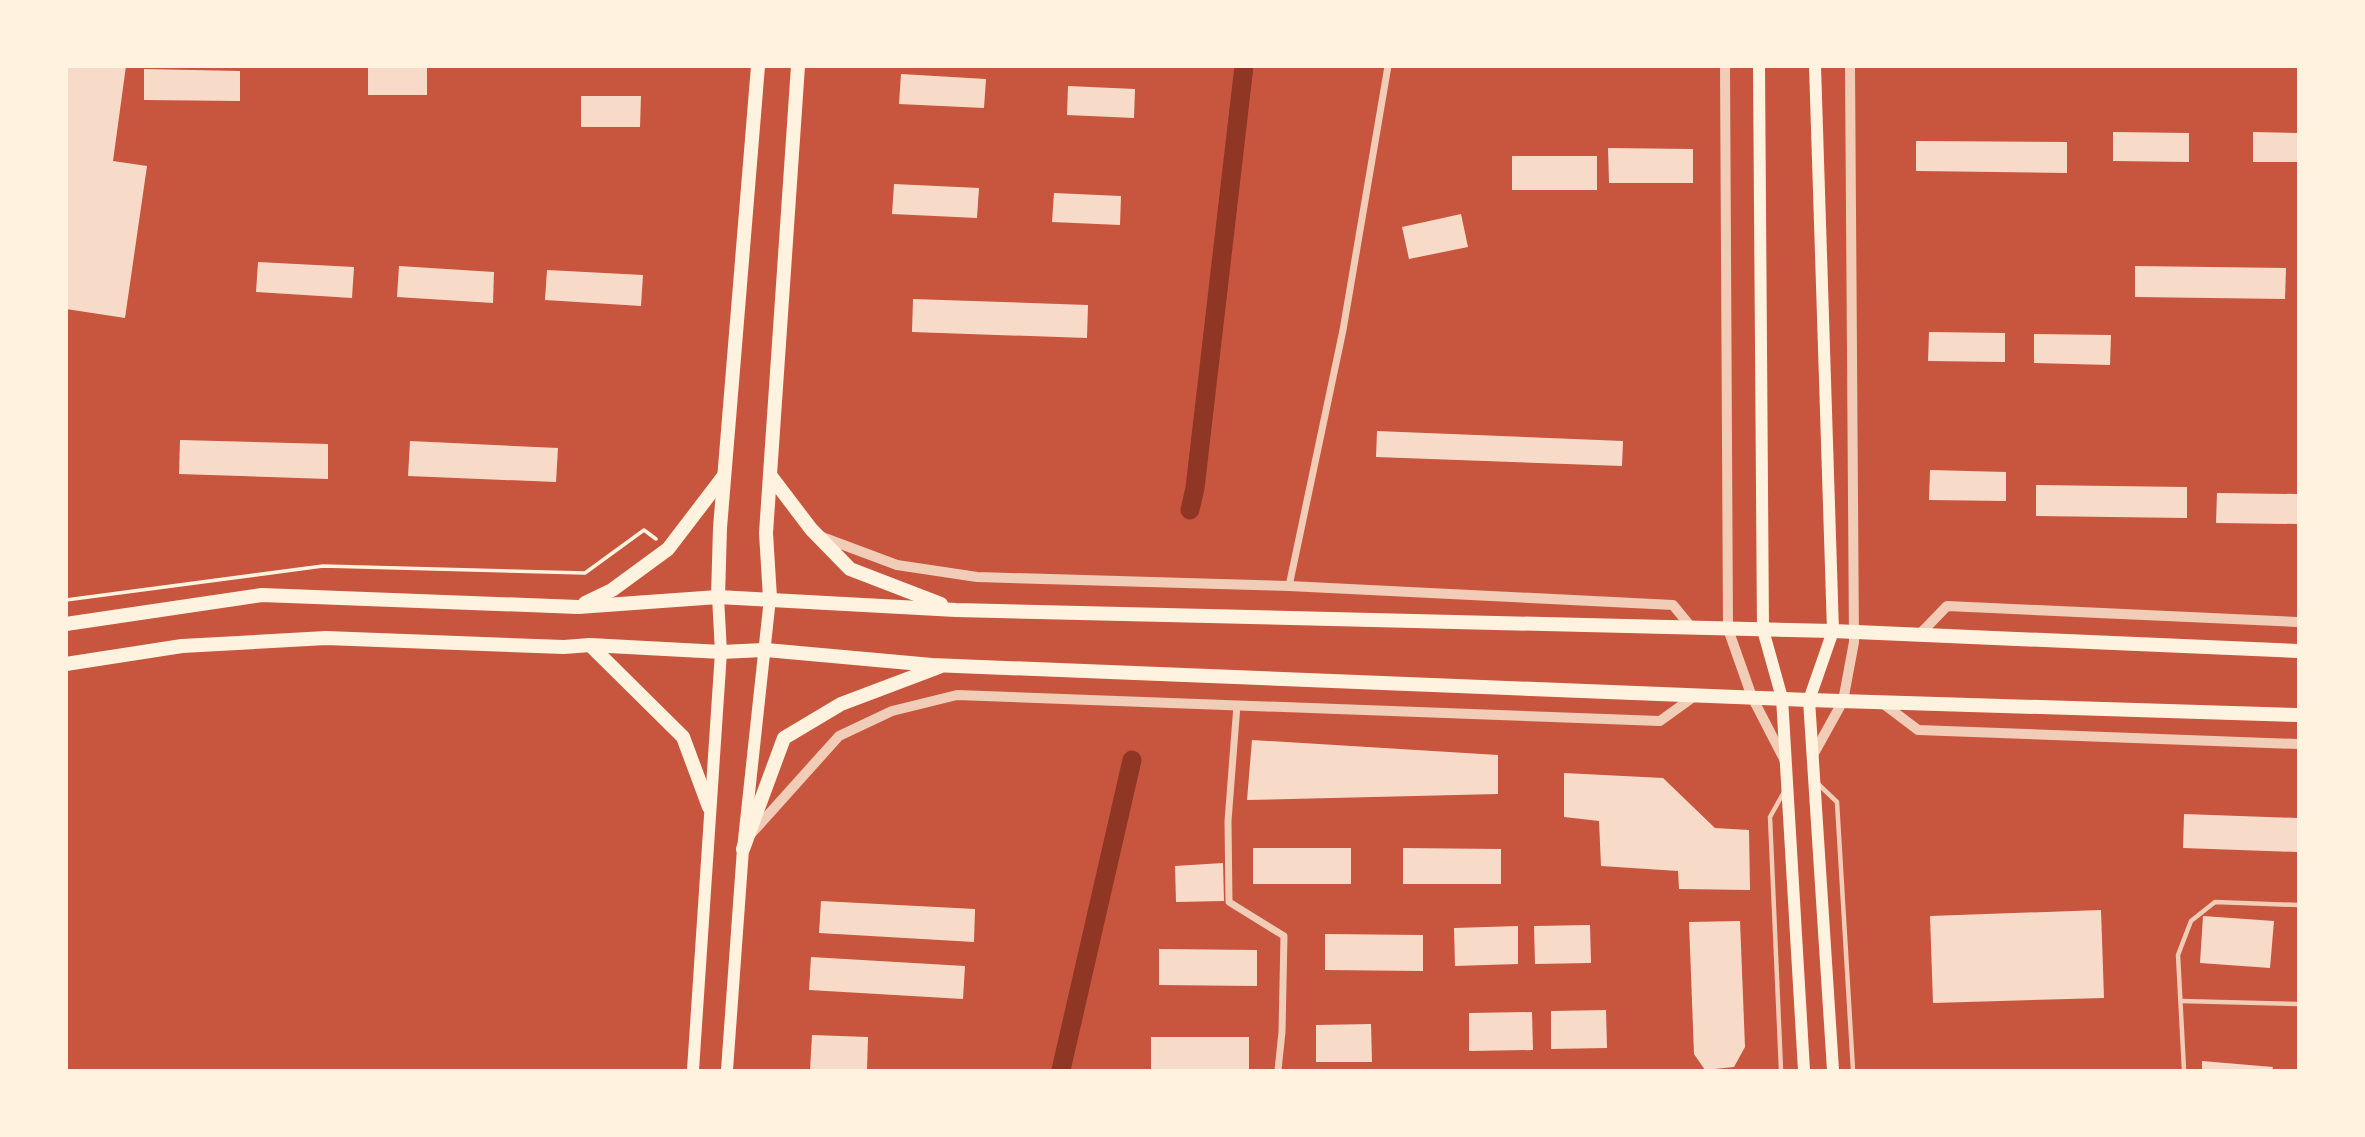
<svg xmlns="http://www.w3.org/2000/svg" width="2365" height="1137" font-family="Signika,sans-serif">
<rect width="100%" height="100%" fill="#c8553d"/>
<g fill="none" stroke-linecap="round" stroke-linejoin="round">
<g stroke="#8f3625" stroke-width="19">
<path d="M1190 510 1195 488 1244 66"/>
<path d="M1061 1070 1132 760"/>
</g>
</g>
<g fill="#f7dbc8">
<path d="M66 66H126L113 161 147 166 125 318 66 309Z"/>
<rect x="368" y="66" width="59" height="29"/>
<path d="M144 69 240 71V101L144 100Z"/>
<path d="M901 74 986 79 984 108 899 104Z"/>
<path d="M1068 86 1135 89 1134 118 1067 115Z"/>
<path d="M581 96H641L640 127H581Z"/>
<path d="M2113 132 2189 133V162L2113 161Z"/>
<path d="M2253 132 2298 133V162H2253Z"/>
<path d="M1916 141 2067 142V173L1916 171Z"/>
<path d="M1608 148 1693 149V183H1609Z"/>
<rect x="1512" y="156" width="85" height="34"/>
<path d="M894 184 979 188 977 218 892 214Z"/>
<path d="M1054 193 1121 196 1120 225 1052 222Z"/>
<path d="M1461 214 1468 247 1409 259 1402 227Z"/>
<path d="M258 262 354 267 352 298 256 292Z"/>
<path d="M399 266 494 272 493 303 397 297Z"/>
<path d="M2135 266 2286 268 2285 299 2135 297Z"/>
<path d="M547 270 643 275 641 306 545 300Z"/>
<path d="M913 299 1088 305 1087 338 912 332Z"/>
<path d="M1929 332 2005 333V362L1928 361Z"/>
<path d="M2034 334 2111 335 2110 365 2034 363Z"/>
<path d="M1377 431 1623 441 1622 466 1376 457Z"/>
<path d="M180 440 328 444V479L179 474Z"/>
<path d="M410 441 558 448 556 482 408 476Z"/>
<path d="M1930 470 2006 472V501L1929 500Z"/>
<path d="M2036 485 2187 487V518L2036 516Z"/>
<path d="M2217 493 2298 494V524L2216 523Z"/>
<path d="M1252 740 1498 755V794L1247 800Z"/>
<path d="M1564 773 1663 778 1715 828 1749 830 1750 890 1679 889 1678 871 1601 866 1599 821 1564 817Z"/>
<path d="M2184 814 2298 818V852L2183 848Z"/>
<rect x="1253" y="848" width="98" height="36"/>
<path d="M1403 848 1501 849V884H1403Z"/>
<path d="M1223 863 1224 901 1176 902 1175 866Z"/>
<path d="M821 901 975 909 974 942 819 933Z"/>
<path d="M2101 910 2104 998 1933 1003 1930 916Z"/>
<path d="M2203 916 2274 921 2270 968 2200 963Z"/>
<path d="M1740 921 1745 1047 1734 1067 1705 1070 1694 1054 1689 922Z"/>
<path d="M1590 925 1591 963 1535 964 1534 926Z"/>
<path d="M1518 926V964L1455 966 1454 928Z"/>
<path d="M1325 934 1423 935V971L1325 970Z"/>
<path d="M1159 949 1257 950V986L1159 985Z"/>
<path d="M811 957 965 966 963 999 809 990Z"/>
<path d="M1606 1010 1607 1048 1551 1049V1011Z"/>
<path d="M1532 1012 1533 1050 1469 1051V1013Z"/>
<path d="M1371 1024 1372 1062H1316V1025Z"/>
<path d="M812 1035 868 1037 867 1070H810Z"/>
<rect x="1151" y="1037" width="98" height="33"/>
<path d="M2202 1061 2273 1067 2272 1070H2202Z"/>
</g>
<g fill="none" stroke-linecap="round" stroke-linejoin="round">
<path stroke="#fff3e0" stroke-width="3.5" d="M66 600 323 566 585 573 644 530 656 539"/>
<g stroke="#f1ccb7" stroke-width="4.5">
<path d="M1817 783 1837 802 1853 1070"/>
<path d="M2181 1001 2298 1004"/>
<path d="M1781 1070 1770 817 1784 792"/>
<path d="M2184 1070 2178 955 2191 921 2215 902 2298 905"/>
</g>
<g stroke="#f1ccb7" stroke-width="7">
<path d="M1289 586 1343 330 1388 66"/>
<path d="M1237 705 1228 821 1229 902 1284 936 1282 1032 1278 1070"/>
</g>
<g stroke="#f1ccb7" stroke-width="10">
<path d="M1725 66 1728 629 1752 697 1784 759"/>
<path d="M822 537 897 565 977 577 1289 586 1673 605 1691 627"/>
<path d="M1919 635 1947 606 2298 622"/>
<path d="M1881 702 1918 730 2298 744"/>
<path d="M1813 755 1843 701 1854 642 1850 66"/>
<path d="M750 835 839 736 892 711 957 695 1660 721 1696 695"/>
</g>
<g stroke="#fff3e0" stroke-width="12">
<path d="M1759 66 1763 630 1782 698 1804 1070"/>
<path d="M1815 66 1833 631 1809 700 1833 1070"/>
<path d="M693 1070 721 652 718 597"/>
<path d="M727 1070 743 849 770 598"/>
</g>
<g stroke="#fff3e0" stroke-width="14">
<path d="M770 475 811 529 850 569 941 604"/>
<path d="M718 597 720 528 758 66"/>
<path d="M770 598 766 533 798 66"/>
<path d="M585 603 612 590 668 549 723 477"/>
<path d="M66 624 262 595 578 607 718 597 956 610 1833 631 2298 651"/>
<path d="M590 645 683 737 709 807"/>
<path d="M66 664 182 646 326 638 564 647 590 645 721 652 766 650 932 665 1809 700 2298 715"/>
<path d="M743 849 784 738 841 704 939 667"/>
</g>
</g>
<rect width="2365" height="1137" fill="none" stroke="#fff3e0" stroke-width="136"/>
</svg>
